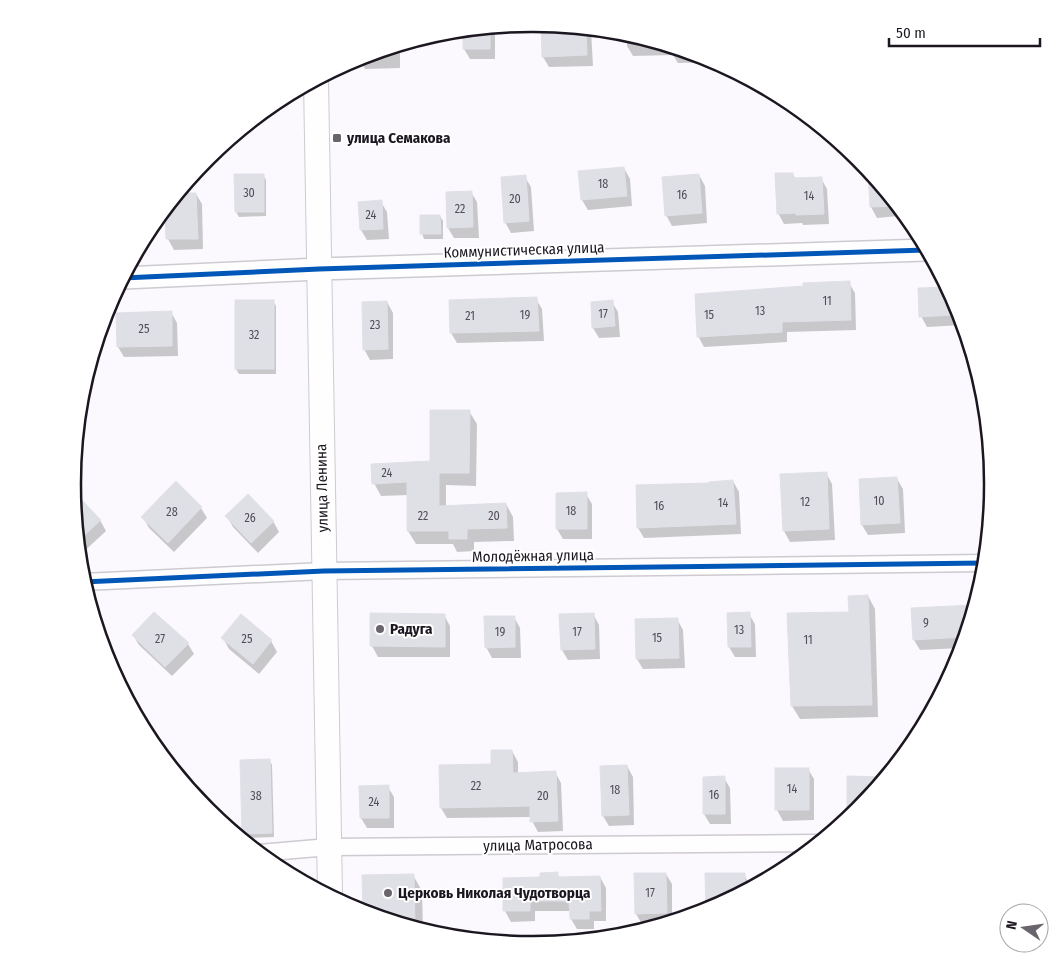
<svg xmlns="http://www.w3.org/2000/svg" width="1064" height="968" font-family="'Fira Sans Condensed',sans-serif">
<rect width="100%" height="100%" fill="#fbf9fd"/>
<g fill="#0003">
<path d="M542 25 591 30 593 66 549 67 543 57Z"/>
<path d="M495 27V59H470L464 49V30Z"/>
<path d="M627 34 708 59 714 62 678 63 673 55 633 56 627 46Z"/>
<path d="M400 46V68L365 69 359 58Z"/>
<path d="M624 168 630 179 632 206 588 210 582 200Z"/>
<path d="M793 174 796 180 821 178 827 189 829 224 803 225 802 223 784 224 778 213Z"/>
<path d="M263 175 266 180V216L239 217 236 212Z"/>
<path d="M699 175 705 186 707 223 672 226 666 215Z"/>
<path d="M869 176H872L897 207 898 216 877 218 871 207Z"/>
<path d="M525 177 531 187 534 231 511 233 505 222Z"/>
<path d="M471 192 477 202 479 238H454L448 228Z"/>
<path d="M196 194 202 204 203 249 174 250 168 239 167 207Z"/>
<path d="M381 202 387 212 389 239 367 240 361 230 360 203Z"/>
<path d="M440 216 443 221V239H424L422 234 421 217Z"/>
<path d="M849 283 855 293 856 330 787 332V342L704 347 698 336Z"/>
<path d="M947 288 957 308 963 325 927 327 921 316 920 289Z"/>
<path d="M536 299 542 309 544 341 457 343 451 333Z"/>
<path d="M236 301H273L276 306V374H239L236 369Z"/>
<path d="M387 302 393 313V359L370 360 364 349Z"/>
<path d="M612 302 618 312 620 337 599 338 593 328Z"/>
<path d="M171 312 177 323 178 356 124 357 118 347Z"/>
<path d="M469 411 477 424 476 486 446 485V507L506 504 513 517 514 541 474 542V551L457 552 453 544H416L408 531V495L381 496 374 483 431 462Z"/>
<path d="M826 473 832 484 835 540 790 542 784 531 782 475Z"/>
<path d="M897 479 903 489 905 533 868 535 862 525Z"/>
<path d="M733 481 739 492 741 534 644 538 638 528 637 486 710 484Z"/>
<path d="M176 483 201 508 207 518 174 552 149 528 143 517Z"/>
<path d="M586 494 592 504V539H563L557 529Z"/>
<path d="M79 499 100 520 106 531 79 556 74 504Z"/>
<path d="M227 516 273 521 279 532 258 553 233 527Z"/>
<path d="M868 596 875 609 878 717 800 719 792 706 789 614 850 613Z"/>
<path d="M967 604H974L961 648 920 650 914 640 967 606Z"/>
<path d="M372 614 444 615 450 626V657H378L372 646Z"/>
<path d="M593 614 599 625 600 659 568 660 562 650Z"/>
<path d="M749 614 755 624 756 657H735L729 647Z"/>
<path d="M241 616 271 641 277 652 259 674 229 649 223 638Z"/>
<path d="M514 617 520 628 521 658H492L486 647Z"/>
<path d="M677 619 683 630 685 668 643 669 637 659Z"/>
<path d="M133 635 188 644 194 654 172 676 139 645Z"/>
<path d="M512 751 518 762V774L555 772 561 783 563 831 538 832 532 821 531 817 447 818 441 808Z"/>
<path d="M270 761 272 765 274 837 246 838 243 833Z"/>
<path d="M627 766 633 777 634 825 609 826 603 816Z"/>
<path d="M776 769H808L814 779V820L783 821 777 810Z"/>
<path d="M724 778 730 788 731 824H710L704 814Z"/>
<path d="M848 778H883L851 814 848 808Z"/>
<path d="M361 787H388L394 797V828H367L361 818Z"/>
<path d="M557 874 560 878 600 877 606 888V921H594V929H577L571 919V911H535V921L511 922 505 911 504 879 541 878Z"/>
<path d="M666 874 672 884V920L660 924H642L636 914Z"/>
<path d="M706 874H744L750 887 707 910Z"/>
<path d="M413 875 422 891 423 930 365 912 363 876Z"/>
</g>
<g fill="#dfdfe6" stroke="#e0e0e8">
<path d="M541 25 586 29 587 55 542 57Z"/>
<path d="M490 28V49H463V31Z"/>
<path d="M624 167 627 196 581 200 578 171Z"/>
<path d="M868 171 885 192 896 206 870 207Z"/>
<path d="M775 173H793L794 178 822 177 824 214 796 215V213L777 214Z"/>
<path d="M234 174H264V212H235Z"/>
<path d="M699 174 702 213 665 216 662 177Z"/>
<path d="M526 175 529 221 504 223 501 177Z"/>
<path d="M472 191 473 227 447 228 446 192Z"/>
<path d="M178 193H196L198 239H166L165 209Z"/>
<path d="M382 200 383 229 360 230 358 202Z"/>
<path d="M420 215H440L441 234H420Z"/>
<path d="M850 281 851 320 782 322V332L697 337 695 294 803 286V283Z"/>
<path d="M946 287 952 299 953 315 919 317 918 288Z"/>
<path d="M537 297 539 331 450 333 449 300Z"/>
<rect x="235" y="300" width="39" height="69"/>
<path d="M613 300 615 326 592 328 591 302Z"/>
<path d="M387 301 388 349 363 350 362 302Z"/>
<path d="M172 311V346L117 347 116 313Z"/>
<path d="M430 410H470L469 473H439V506L506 503 507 528 467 529V539H449V531H407V482L372 484 371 464 430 461Z"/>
<path d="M827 472 829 529 783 531 780 474Z"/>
<path d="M897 477 900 523 861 525 859 479Z"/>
<path d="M733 480 736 524 637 528 636 485 709 483V482Z"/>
<path d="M176 481 202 507 168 543 141 517Z"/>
<path d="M72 490 101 520 77 542 73 493Z"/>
<path d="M587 492V529H556V493Z"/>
<path d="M248 494 274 521 251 543 225 516Z"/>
<path d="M868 595 872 705 791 706 787 613 849 612 848 596Z"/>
<path d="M974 605 964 637 913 640 911 608Z"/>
<path d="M154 612 189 643 165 667 132 635Z"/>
<path d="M750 612 751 647H728L727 613Z"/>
<path d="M370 613 445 614V647L370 646Z"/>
<path d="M594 613 595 649 561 650 559 614Z"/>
<path d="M241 614 272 640 253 664 221 638Z"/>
<path d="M484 616H515V647L485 648Z"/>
<path d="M678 618 679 658 636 659 635 619Z"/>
<path d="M491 750H512L513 773 556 771 558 821 530 822V806L440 808 439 765 491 764Z"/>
<path d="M270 759 272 833 242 834 240 760Z"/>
<path d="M627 765 629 815 602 816 600 766Z"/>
<rect x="775" y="768" width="34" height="42"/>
<path d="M725 776V814H703V777Z"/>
<path d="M847 776 884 777 858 808H847Z"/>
<path d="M389 785V818H360L359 786Z"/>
<path d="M558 872V877L600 876 601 911H589V919H570L569 901H530V911H503V878L540 877V873Z"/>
<path d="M634 873H666L667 913 635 914Z"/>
<path d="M705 873H745V890L706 910Z"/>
<path d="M414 874 415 927 363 911 362 875Z"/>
</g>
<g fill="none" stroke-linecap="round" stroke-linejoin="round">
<defs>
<g id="minor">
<path d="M83 582 324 571 984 563"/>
<path d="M259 853 329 847 817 843"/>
</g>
<path id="tertiary" d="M123 278 319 269 926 250"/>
<path id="secondary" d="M316 80 330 895"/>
</defs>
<use href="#minor" stroke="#cecad1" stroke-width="19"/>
<use href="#tertiary" stroke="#cecad1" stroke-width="24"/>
<use href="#secondary" stroke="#cecad1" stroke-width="26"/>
<use href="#minor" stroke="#fefeff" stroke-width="16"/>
<use href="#tertiary" stroke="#fefeff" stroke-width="21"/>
<use href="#secondary" stroke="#fefeff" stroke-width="24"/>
<defs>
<g id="cycleway">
<path d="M123 278 319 269 926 250"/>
<path d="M83 582 324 571 984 563"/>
</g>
</defs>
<use href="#cycleway" stroke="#fff" stroke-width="8"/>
<use href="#cycleway" stroke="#0057b8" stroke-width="5"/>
</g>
<g fill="#6a656d" stroke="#fff" stroke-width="2">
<rect x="332" y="133" width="10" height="10" rx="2.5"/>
<circle cx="380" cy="629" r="5"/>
<circle cx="388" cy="893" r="5"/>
</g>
<g text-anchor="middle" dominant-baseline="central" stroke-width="4" stroke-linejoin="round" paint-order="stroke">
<g font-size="12" fill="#514c56">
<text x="603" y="184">18</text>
<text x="249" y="193">30</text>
<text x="682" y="195">16</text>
<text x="809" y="196">14</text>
<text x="515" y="199">20</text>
<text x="460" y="209">22</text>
<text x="371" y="215">24</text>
<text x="827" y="301">11</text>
<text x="760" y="311">13</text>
<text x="603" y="314">17</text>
<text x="525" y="315">19</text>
<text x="709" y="315">15</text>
<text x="470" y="316">21</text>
<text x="375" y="325">23</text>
<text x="144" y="329">25</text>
<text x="254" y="335">32</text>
<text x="387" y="473">24</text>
<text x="879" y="501">10</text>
<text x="805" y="502">12</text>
<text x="723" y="503">14</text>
<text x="659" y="506">16</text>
<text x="571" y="511">18</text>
<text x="172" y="512">28</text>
<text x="423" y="516">22</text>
<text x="494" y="516">20</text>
<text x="250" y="518">26</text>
<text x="926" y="623">9</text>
<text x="739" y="630">13</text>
<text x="500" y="632">19</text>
<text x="577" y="632">17</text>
<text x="657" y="638">15</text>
<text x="160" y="639">27</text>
<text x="247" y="639">25</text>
<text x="808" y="640">11</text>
<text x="476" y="786">22</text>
<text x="792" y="789">14</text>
<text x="615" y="790">18</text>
<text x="714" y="795">16</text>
<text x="256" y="796">38</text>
<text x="543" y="796">20</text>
<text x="374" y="802">24</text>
<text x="650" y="893">17</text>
</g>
<g font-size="15" font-weight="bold" fill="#1c1620" stroke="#fff" text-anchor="start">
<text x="347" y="138">улица Семакова</text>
<text x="390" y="629">Радуга</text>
<text x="398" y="893">Церковь Николая Чудотворца</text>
</g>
<g font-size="15" fill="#1c1620" stroke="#fff">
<text transform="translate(524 250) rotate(-2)">Коммунистическая улица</text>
<text transform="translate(322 488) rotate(-91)">улица Ленина</text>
<text transform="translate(533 556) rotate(-1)">Молодёжная улица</text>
<text transform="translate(538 845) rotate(-1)">улица Матросова</text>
</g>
</g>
<path d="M0 0H1064V968H0ZM532 32H533A451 451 0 0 1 984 483V485A451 451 0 0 1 533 936H532A451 451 0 0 1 81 485V483A451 451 0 0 1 532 32Z" fill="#fff" fill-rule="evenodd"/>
<path fill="none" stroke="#1c1620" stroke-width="2.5" d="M532 32H533A451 451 0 0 1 984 483V485A451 451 0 0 1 533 936H532A451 451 0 0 1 81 485V483A451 451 0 0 1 532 32Z"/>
<g transform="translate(1024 928) rotate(283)"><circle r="24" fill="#ffffff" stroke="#a4a2a6"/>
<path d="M0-4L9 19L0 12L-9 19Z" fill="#6a656d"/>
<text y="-8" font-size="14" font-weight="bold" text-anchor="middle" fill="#1c1620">N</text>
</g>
<path d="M889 38v8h151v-8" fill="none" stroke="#1c1620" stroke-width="2.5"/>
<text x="896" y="38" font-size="15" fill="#1c1620" stroke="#ffffff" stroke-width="4" paint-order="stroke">50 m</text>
</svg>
